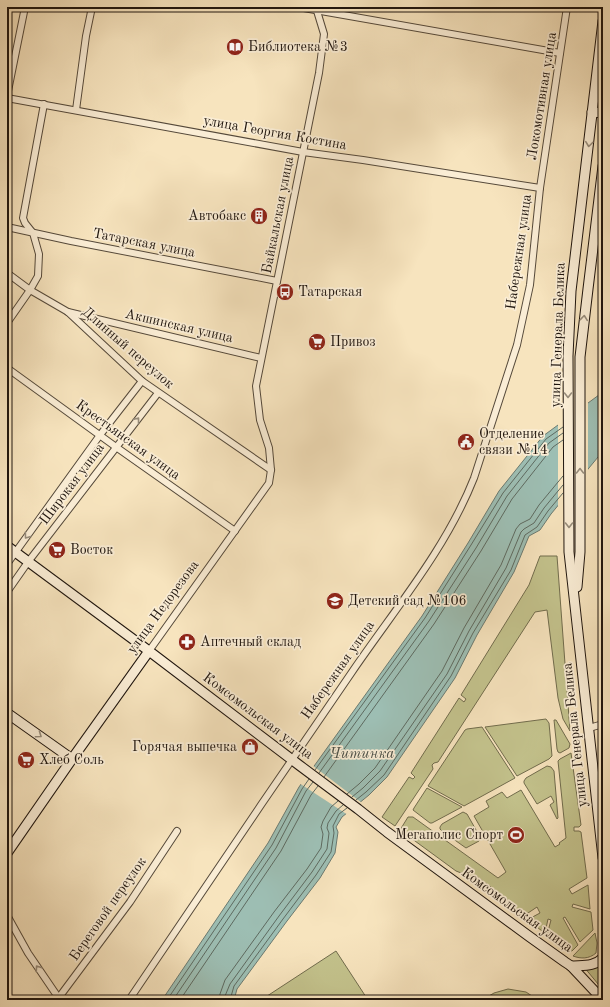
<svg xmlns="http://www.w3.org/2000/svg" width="610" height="1007" font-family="'Old Standard TT',serif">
<rect width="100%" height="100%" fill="#f7e4be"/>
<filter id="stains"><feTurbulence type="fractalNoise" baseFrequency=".005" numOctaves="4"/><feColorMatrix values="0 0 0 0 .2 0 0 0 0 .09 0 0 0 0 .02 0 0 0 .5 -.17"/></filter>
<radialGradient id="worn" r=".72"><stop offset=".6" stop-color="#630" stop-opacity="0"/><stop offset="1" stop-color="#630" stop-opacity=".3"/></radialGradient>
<g fill="#c3c28c" stroke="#716c4d">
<path d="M540 556H557L570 731 563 719 558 698 547 610 535 612 438 762 434 763 432 765 433 769 395 826 382 817 409 777 413 779 415 777 411 773 459 698 464 702 466 699 461 695 529 585Z"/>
<path d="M546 719 549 723 552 756 549 759 517 776 485 727Z"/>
<path d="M554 720H556L570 744 569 748 560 753 558 752 557 749Z"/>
<path d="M482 727 515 778 464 806 428 786 465 730 467 729Z"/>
<path d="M571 753 581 825 579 827H574V831H579L581 832 587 878 569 889 572 894 588 885 590 909 573 904 572 907 591 912 593 930 580 942 565 917 563 918 578 945 572 951H569L547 935 551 920 548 919 545 933 527 920 540 913 537 907 522 917 510 908 498 895 499 893 476 876 474 878 456 871 400 830 408 817H413L498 878 506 872 474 816 489 807 486 801 502 792 507 798 521 790 555 847 560 844 559 843 566 838 558 761 560 759Z"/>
<path d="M547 766 551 767 554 771 558 818 557 819 550 805 554 802 551 796 537 804 524 783V781L526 778Z"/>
<path d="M427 788 462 807 432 823H430L413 810 414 808Z"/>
<path d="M463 812 467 814 480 837 479 841 466 848 442 831 440 829V827L442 824Z"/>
<path d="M595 933 597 943 596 953C589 959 581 959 573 956Z"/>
<path d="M336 951 368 1000H261Z"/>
<path d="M603 961V990L584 967Z"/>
<path d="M508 989 526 992 538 1000H482L494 993Z"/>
</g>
<path fill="#9dbeb3" stroke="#6b7a71" d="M603 392V451L551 514 540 530 529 536 514 572 477 635 455 678 387 777 369 795 342 817 336 827 338 832 335 853 320 878 287 921 237 989 234 1000H162L268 843 299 787 422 616 468 543 499 491 543 436Z"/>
<g fill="#f7e4be">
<path d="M588 401V472L558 509V423Z"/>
<path d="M312 765 362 803 348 815 299 783Z"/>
</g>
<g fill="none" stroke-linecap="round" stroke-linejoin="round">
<g stroke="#5e6a60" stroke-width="1">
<path d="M315 770 425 618 471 545 503 493 546 439 563 427"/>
<path d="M319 773 429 621 476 548 507 496 549 443 563 433"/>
<path d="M324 777 434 624 481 551 512 499 553 447 563 440"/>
<path d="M347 794 359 784 375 768 442 671 464 628 501 565 516 529 520 524 530 519 539 505 563 476"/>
<path d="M352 797 363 788 380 771 447 674 469 631 506 568 521 532 524 529 534 523 544 508 563 485"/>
<path d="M356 800 366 792 384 775 451 676 473 633 511 570 525 535 537 527 548 511 563 493"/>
<path d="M167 1000 272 845 302 789 309 779"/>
<path d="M173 1000 276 848 306 791 313 782"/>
<path d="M180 1000 281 851 311 795 318 786"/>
<path d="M219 1000 220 994 225 980 274 912 307 869 321 848 323 834 321 827 323 821 331 807 338 801"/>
<path d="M225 1000V996L230 984 279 916 312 872 327 849 329 833 327 828 328 823 336 811 343 805"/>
<path d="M230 1000 234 986 283 919 316 875 331 852 334 833 333 826 339 814 347 808"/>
</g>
<defs>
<g id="street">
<path d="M298 7 560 53"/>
<path d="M7 96 25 7"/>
<path d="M7 98 303 152 363 160 540 188"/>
<path d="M76 110 86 36 92 7"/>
<path d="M7 227 71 241 277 281"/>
<path d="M7 273 30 290 68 312 142 381 271 470"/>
<path d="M68 312 261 358"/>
<path d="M7 323 30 290 38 276 39 254 33 233 25 223 23 218 44 104"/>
<path d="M7 368 116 447 235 531"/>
<path d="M7 564 100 435 142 381"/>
<path d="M7 592 28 562 158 393"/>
<path d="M149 651 269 483 271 470 269 448 260 420 256 386 319 73 324 34 317 11 316 7"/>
<path d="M589 728 603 724"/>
<path d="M7 914 8 917 28 953 60 1000"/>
<path d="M57 1000 130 902 177 831"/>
<path d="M129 1000C203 890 277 781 352 672 395 609 446 549 474 478L517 345 530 285 540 188 567 7"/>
</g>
<g id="secondary">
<path d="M603 21 571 291 568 356 569 552 603 858"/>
<path d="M592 112 603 113"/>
<path d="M7 546 149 651 299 765 358 809 387 832 530 937 565 962 571 966 603 1000"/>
<path d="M577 587 580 552V357L588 289 603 166"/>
<path d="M7 713 72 759"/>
<path d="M7 853 72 759 149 651"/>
<path d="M571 966C583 965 594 967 603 958"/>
</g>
</defs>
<use href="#street" stroke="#55493a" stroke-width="8"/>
<use href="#secondary" stroke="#1f150e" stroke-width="11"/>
<use href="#street" stroke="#faedd5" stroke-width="6"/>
<use href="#secondary" stroke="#faedd5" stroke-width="9"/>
</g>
<defs><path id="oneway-chevron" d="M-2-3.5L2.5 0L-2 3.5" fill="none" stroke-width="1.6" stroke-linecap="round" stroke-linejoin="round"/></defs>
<g stroke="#978c7b">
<use href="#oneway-chevron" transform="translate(589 144) rotate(97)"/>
<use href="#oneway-chevron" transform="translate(584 318) rotate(-84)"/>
<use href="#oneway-chevron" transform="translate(568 395) rotate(90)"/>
<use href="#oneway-chevron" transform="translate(137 420) rotate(-52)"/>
<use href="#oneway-chevron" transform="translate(580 471) rotate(-90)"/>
<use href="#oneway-chevron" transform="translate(569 525) rotate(90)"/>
<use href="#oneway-chevron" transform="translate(27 536) rotate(126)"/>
<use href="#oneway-chevron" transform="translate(39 735) rotate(35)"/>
<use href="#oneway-chevron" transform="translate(38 968) rotate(-124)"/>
</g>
<defs>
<symbol id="library-disc" viewBox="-11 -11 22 22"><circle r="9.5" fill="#8f2418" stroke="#faedd5"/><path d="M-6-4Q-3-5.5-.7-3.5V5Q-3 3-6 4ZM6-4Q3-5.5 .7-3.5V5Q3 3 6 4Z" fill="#fff"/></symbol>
<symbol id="building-disc" viewBox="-11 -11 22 22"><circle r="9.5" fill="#8f2418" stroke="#faedd5"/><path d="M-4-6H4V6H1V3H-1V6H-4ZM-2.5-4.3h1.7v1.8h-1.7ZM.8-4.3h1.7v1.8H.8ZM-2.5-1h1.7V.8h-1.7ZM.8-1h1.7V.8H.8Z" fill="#fff"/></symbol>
<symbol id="bus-disc" viewBox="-11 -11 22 22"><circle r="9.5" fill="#8f2418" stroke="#faedd5"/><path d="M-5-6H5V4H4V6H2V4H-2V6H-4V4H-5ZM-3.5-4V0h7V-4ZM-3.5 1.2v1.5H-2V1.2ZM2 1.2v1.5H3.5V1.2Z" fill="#fff"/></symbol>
<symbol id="supermarket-disc" viewBox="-11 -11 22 22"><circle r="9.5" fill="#8f2418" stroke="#faedd5"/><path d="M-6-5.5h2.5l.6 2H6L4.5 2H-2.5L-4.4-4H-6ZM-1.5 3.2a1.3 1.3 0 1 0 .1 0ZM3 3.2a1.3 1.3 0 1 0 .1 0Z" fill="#fff"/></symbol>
<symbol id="civic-disc" viewBox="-11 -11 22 22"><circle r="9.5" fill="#8f2418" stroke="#faedd5"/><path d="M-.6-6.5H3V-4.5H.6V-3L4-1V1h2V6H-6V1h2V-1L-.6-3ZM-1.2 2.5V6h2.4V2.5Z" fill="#fff"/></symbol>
<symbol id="school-disc" viewBox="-11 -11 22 22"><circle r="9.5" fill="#8f2418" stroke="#faedd5"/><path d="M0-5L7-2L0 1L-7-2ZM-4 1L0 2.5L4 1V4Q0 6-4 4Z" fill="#fff"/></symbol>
<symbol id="pharmacy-disc" viewBox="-11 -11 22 22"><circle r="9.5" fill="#8f2418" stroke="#faedd5"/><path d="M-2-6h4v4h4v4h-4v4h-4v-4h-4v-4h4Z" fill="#fff"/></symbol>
<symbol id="shop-disc" viewBox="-11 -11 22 22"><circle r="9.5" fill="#8f2418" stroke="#faedd5"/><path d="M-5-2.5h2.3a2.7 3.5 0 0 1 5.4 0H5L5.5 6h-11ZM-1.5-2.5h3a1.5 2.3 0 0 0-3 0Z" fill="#fff"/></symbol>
<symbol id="stadium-disc" viewBox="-11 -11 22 22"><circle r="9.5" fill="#8f2418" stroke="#faedd5"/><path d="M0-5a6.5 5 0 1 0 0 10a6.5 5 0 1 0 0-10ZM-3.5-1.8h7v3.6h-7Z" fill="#fff"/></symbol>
</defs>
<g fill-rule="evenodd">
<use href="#library-disc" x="225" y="37" width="20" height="20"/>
<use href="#building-disc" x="249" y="206" width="20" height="20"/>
<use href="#bus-disc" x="275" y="282" width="20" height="20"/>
<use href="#supermarket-disc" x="307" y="332" width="20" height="20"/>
<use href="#civic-disc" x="456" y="432" width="20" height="20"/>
<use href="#supermarket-disc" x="47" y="540" width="20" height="20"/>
<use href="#school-disc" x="325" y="591" width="20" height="20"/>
<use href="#pharmacy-disc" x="177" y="632" width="20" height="20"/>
<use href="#shop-disc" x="240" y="737" width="20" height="20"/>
<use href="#supermarket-disc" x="16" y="750" width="20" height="20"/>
<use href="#stadium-disc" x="506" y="825" width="20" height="20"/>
</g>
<g text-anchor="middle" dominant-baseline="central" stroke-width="3.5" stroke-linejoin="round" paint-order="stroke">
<g font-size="14" fill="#1f150e" stroke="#faedd5" text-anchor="start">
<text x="248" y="47">Библиотека №3</text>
<text x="246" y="216" text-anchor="end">Автобакс</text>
<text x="298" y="292">Татарская</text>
<text x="330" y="342">Привоз</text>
<text x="479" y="434">Отделение<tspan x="479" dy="16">связи №14</tspan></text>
<text x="70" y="550">Восток</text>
<text x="348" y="601">Детский сад №106</text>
<text x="200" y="642">Аптечный склад</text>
<text x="237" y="747" text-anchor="end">Горячая выпечка</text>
<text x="39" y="760">Хлеб Соль</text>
<text x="503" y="835" text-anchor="end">Мегаполис Спорт</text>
</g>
<g font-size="14" fill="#1f150e" stroke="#faedd5">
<text transform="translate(542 96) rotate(-81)">Локомотивная улица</text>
<text transform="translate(275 133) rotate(10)">улица Георгия Костина</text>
<text transform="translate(278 215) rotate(-79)">Байкальская улица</text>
<text transform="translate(144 243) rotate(11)">Татарская улица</text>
<text transform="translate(519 252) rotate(-82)">Набережная улица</text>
<text transform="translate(179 326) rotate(13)">Акшинская улица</text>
<text transform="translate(558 335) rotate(-88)">улица Генерала Белика</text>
<text transform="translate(128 348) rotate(41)">Длинный переулок</text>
<text transform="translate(128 440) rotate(36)">Крестьянская улица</text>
<text transform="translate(72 484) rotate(-53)">Широкая улица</text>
<text transform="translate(163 607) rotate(-54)">улица Недорезова</text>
<text transform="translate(338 670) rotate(-55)">Набережная улица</text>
<text transform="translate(258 716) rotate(37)">Комсомольская улица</text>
<text transform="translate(575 735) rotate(-96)">улица Генерала Белика</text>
<text transform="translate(108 909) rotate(-55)">Береговой переулок</text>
<text transform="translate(517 910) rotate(36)">Комсомольская улица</text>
</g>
<g font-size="15" font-style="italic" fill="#4b5048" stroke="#faedd5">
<text x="362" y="754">Читинка</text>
</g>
</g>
<rect width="610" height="1007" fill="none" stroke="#f7e4be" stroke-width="24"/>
<rect x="8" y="8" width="594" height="991" fill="none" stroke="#1f150e" stroke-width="2"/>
<rect x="12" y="12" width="586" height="983" fill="none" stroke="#1f150e"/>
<rect width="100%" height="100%" filter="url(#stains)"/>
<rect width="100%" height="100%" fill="url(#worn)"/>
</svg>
